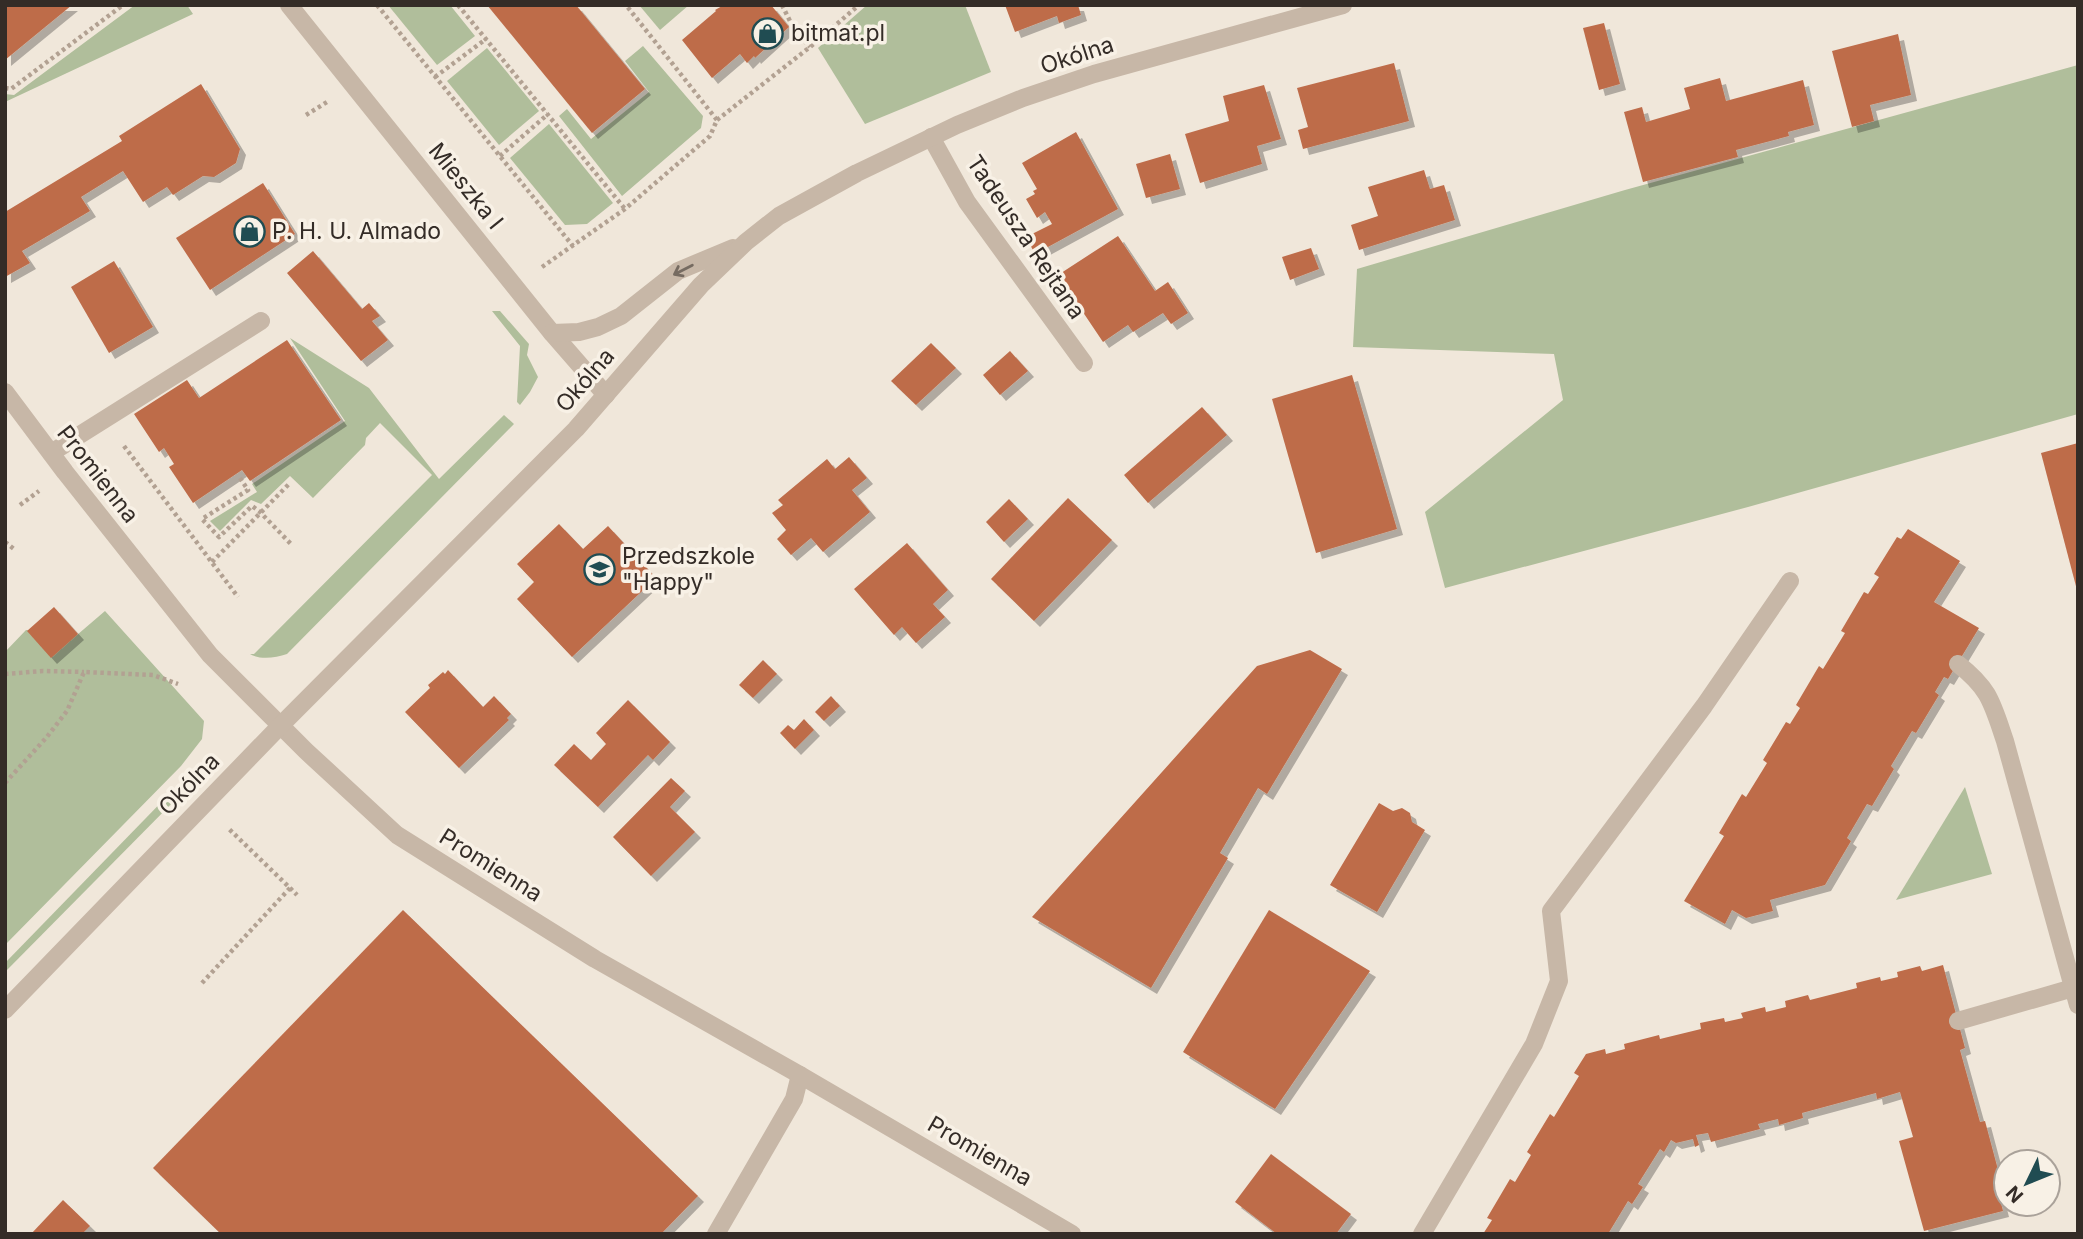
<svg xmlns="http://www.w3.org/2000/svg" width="2083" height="1239" font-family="Inter,sans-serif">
<defs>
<filter id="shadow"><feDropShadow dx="6" dy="6" stdDeviation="0" flood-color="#0004"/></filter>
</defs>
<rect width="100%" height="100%" fill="#f0e7da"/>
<g fill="#b0be9b">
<path d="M135 5H187L193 14 5 102V94L14 95Z"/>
<path d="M388 5H450L475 36 437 65Z"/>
<path d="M639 5H689L660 30Z"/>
<path d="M867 5H965L991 72 865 124 818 48Z"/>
<path d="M643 46 703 116 701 128 622 196 559 116 567 109 591 139 649 92 625 61Z"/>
<path d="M487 48 539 111 499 145 447 81Z"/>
<path d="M2078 65V414L1748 507 1445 588 1425 512 1563 400 1554 354 1353 347 1357 269 1625 190Z"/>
<path d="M549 124 613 203 587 224 565 225 510 158Z"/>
<path d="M492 311H500L529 344 527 355 538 377 530 392 520 405 517 402 520 346Z"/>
<path d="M290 338 369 388 439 479 504 415 514 424 287 654C275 658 260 660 250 654H254L259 649 432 475 380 423 366 438 365 445 313 498 290 476 261 504 251 500 220 531 210 521 257 492 252 484 345 421Z"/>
<path d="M105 611 204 721 202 739 181 766 5 945V652L26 630 77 635Z"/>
<path d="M179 784 185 790 5 972V963Z"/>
<path d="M1965 787 1992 874 1896 900Z"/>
</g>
<g fill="#be6c4a" filter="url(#shadow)">
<path d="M5 5H72L5 60Z"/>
<path d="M487 5H576L645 89 592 133Z"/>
<path d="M724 5H771L789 27 755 58 754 56 747 63 740 54 712 78 682 40 716 11 715 10Z"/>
<path d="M1005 5H1078L1081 15 1059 23 1057 16 1015 32Z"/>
<path d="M1604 23 1620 84 1599 90 1583 28Z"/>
<path d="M1898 34 1911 95 1870 105 1874 121 1852 127 1832 51Z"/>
<path d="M1394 63 1409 121 1303 149 1298 130 1308 127 1297 88Z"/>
<path d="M1720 78 1726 101 1803 80 1814 125 1788 132 1789 136 1736 150 1738 157 1643 182 1624 112 1642 107 1646 122 1690 109 1684 88Z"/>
<path d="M201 84 240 149 236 163 214 177 203 176 173 195 167 187 143 202 123 171 81 197 90 211 22 251 30 263 5 277V212L122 141 119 136Z"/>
<path d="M1264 85 1281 139 1257 146 1262 164 1200 183 1185 134 1229 121 1223 96Z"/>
<path d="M1076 132 1118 209 1035 254 1026 237 1052 224 1045 212 1037 218 1026 199 1035 194 1033 191 1037 189 1022 163Z"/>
<path d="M1170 154 1180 189 1146 198 1136 164Z"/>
<path d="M1424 170 1430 189 1444 185 1455 220 1359 250 1351 225 1378 216 1368 187Z"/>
<path d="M263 183 295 234 210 290 176 238Z"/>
<path d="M1118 236 1155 291 1168 282 1188 313 1171 324 1163 313 1133 332 1128 325 1103 342 1058 275Z"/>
<path d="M1311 248 1319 269 1290 280 1282 257Z"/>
<path d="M313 251 362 309 369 303 380 316 372 321 388 340 361 361 287 273Z"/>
<path d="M114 261 153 327 109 353 71 287Z"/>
<path d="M287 340 341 420 250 481 242 470 193 503 169 467 174 464 164 448 159 452 134 414 187 380 199 398Z"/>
<path d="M931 343 956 368 916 405 891 381Z"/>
<path d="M1010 351 1028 371 1000 395 983 375Z"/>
<path d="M1352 375 1397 529 1316 553 1272 399Z"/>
<path d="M1202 407 1227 435 1148 503 1124 475Z"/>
<path d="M2078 443V590H2077L2041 453Z"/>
<path d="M849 457 867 478 852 490 870 512 823 552 811 538 791 555 777 539 786 530 772 513 783 505 778 500 827 459 835 469Z"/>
<path d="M1068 498 1112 540 1034 621 991 579Z"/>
<path d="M1009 499 1028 519 1004 542 986 522Z"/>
<path d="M559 524 583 549 608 526 656 578 572 657 517 599 534 582 517 564Z"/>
<path d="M1908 529 1960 561 1934 602 1979 628 1948 679 1944 677 1935 692 1939 695 1916 733 1912 731 1891 766 1894 769 1872 806 1867 804 1847 838 1851 841 1825 885 1770 900 1773 911 1746 918 1732 910 1725 924 1684 901 1724 836 1719 833 1742 794 1746 797 1767 763 1763 760 1786 722 1790 724 1800 708 1796 705 1819 666 1823 669 1845 633 1841 631 1864 592 1868 594 1879 577 1874 574 1897 537 1901 539Z"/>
<path d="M907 543 948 590 933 604 945 617 916 643 902 627 894 635 854 589Z"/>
<path d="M54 607 78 634 51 658 27 631Z"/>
<path d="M1310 650 1342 669 1267 794 1258 788 1220 853 1228 858 1151 988 1032 917 1257 666Z"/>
<path d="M763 660 777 674 753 698 739 685Z"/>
<path d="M448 670 483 707 494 696 511 714 507 718 509 720 459 768 405 712 430 688 428 685 443 672 445 674Z"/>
<path d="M831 696 840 706 824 721 815 712Z"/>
<path d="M628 700 670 742 653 760 648 755 598 807 554 765 574 744 591 760 606 744 596 733Z"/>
<path d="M804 719 814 730 795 749 780 733 788 725 794 730Z"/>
<path d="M671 778 685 791 670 807 695 832 651 876 613 837Z"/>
<path d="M1379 803 1393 811 1402 808 1410 813 1412 822 1425 830 1377 912 1330 885Z"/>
<path d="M403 910 698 1196 661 1234H221L153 1168Z"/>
<path d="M1269 910 1370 971 1275 1109 1183 1052Z"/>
<path d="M1943 965 1965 1048 1960 1050 1980 1122 1985 1121 2001 1181 1996 1183 2003 1211 1924 1231 1899 1141 1913 1137 1900 1092 1877 1099 1876 1093 1802 1113 1803 1118 1779 1125 1778 1119 1758 1124 1760 1129 1711 1142 1708 1133 1696 1135 1699 1145 1695 1147 1693 1139 1676 1143 1671 1140 1664 1152 1660 1149 1638 1184 1643 1187 1632 1204 1628 1201 1608 1234H1483L1492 1220 1487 1218 1510 1179 1515 1182 1531 1155 1527 1152 1550 1114 1554 1117 1579 1076 1574 1073 1586 1054 1605 1049 1606 1054 1625 1049 1624 1044 1659 1035 1660 1039 1701 1029 1700 1023 1724 1018 1725 1022 1743 1018 1741 1013 1765 1007 1766 1012 1786 1007 1785 1001 1808 995 1810 1000 1857 988 1856 983 1880 977 1881 981 1898 977 1897 972 1920 966 1922 971Z"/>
<path d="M1271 1154 1351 1214 1336 1234H1277L1235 1202Z"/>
<path d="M63 1200 90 1226 82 1234H31Z"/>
</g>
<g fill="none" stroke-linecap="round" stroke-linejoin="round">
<g stroke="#b2a192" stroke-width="4.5" stroke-dasharray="3.5 3.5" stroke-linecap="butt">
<path d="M377 5 573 246"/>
<path d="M458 5 625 209"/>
<path d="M782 5 793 27 810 47"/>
<path d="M435 77 486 39"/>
<path d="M5 88 11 89 123 5"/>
<path d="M306 115 327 102"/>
<path d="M717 120 810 47 859 5"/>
<path d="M500 156 548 114"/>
<path d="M542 267 625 209 710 136 717 120 626 5"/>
<path d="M124 446 238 597"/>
<path d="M240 478 248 490 202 519 219 537 252 506 259 511 291 544"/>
<path d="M20 505 39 491"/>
<path d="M5 542 14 549"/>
<path d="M212 562 290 483"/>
<path d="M5 674 43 671 84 672"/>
<path d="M5 783 46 738 67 711 84 672 153 675 178 684"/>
<path d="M290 888 297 895"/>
<path d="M202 983 290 888 228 828"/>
</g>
<g stroke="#c7b7a7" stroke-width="18">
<path d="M51 453 261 321"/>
<path d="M1958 664C1990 689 1992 703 2005 741L2078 1005"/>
<path d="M1958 1021 2073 988"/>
<path d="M716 1234 794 1099 800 1075"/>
<path d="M1422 1234 1534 1044 1559 981 1551 911 1704 706 1790 581"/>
</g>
<g stroke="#c7b7a7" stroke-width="18">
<path d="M289 5 552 333 606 395"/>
<path d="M931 137 967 202 1084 363"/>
<path d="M5 392 65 472 210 655 306 751 397 835 595 959 800 1075 1072 1234"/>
</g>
<g stroke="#c7b7a7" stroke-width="18">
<path d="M552 333 579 332 598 327 621 316 678 271 733 248"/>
<path d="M5 1010 280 726 576 429 701 285 746 242 779 216 857 173 957 125 1023 98 1094 74 1343 5"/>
</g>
</g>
<defs><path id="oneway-shaft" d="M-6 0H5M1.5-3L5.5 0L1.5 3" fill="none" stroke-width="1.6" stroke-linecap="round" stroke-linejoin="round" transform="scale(1.75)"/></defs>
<use stroke="#766b61" href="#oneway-shaft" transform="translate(683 270) rotate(153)"/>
<defs>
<symbol id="shop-ring" viewBox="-11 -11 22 22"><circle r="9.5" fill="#f8f1e6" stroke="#204c52" stroke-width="1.5"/><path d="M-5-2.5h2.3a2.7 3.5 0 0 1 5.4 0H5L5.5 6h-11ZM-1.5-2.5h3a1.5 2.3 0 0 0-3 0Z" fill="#204c52"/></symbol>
<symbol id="school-ring" viewBox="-11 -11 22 22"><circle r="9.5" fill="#f8f1e6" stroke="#204c52" stroke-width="1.5"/><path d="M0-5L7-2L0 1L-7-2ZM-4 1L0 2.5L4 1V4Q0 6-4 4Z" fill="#204c52"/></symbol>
</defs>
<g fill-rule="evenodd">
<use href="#shop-ring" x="750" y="16" width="35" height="35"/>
<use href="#shop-ring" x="232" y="214" width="35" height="35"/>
<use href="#school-ring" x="582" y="552" width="35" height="35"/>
</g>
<g text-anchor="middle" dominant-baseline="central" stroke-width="7" stroke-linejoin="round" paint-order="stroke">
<g font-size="23" fill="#342c27" stroke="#f8f1e6" text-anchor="start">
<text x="791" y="33">bitmat.pl</text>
<text x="272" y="231">P. H. U. Almado</text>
<text x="622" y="556">Przedszkole<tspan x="622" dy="26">"Happy"</tspan></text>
</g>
<g font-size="23" fill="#342c27" stroke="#f8f1e6">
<text transform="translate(1077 55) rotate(-18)">Okólna</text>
<text transform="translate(466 186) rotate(51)">Mieszka I</text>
<text transform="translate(1026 237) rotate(56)">Tadeusza Rejtana</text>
<text transform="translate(585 380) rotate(-49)">Okólna</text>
<text transform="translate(98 474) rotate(52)">Promienna</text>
<text transform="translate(189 784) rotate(-46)">Okólna</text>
<text transform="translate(491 865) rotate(32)">Promienna</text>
<text transform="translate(980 1151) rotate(30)">Promienna</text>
</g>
</g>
<rect width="2083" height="1239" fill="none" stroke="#342c27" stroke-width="14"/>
<g transform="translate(2027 1183) rotate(227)"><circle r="33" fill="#f8f1e6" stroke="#aaa29a" stroke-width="2"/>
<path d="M0-5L12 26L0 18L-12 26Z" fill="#204c52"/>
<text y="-10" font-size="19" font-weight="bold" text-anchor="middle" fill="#342c27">N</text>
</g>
</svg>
